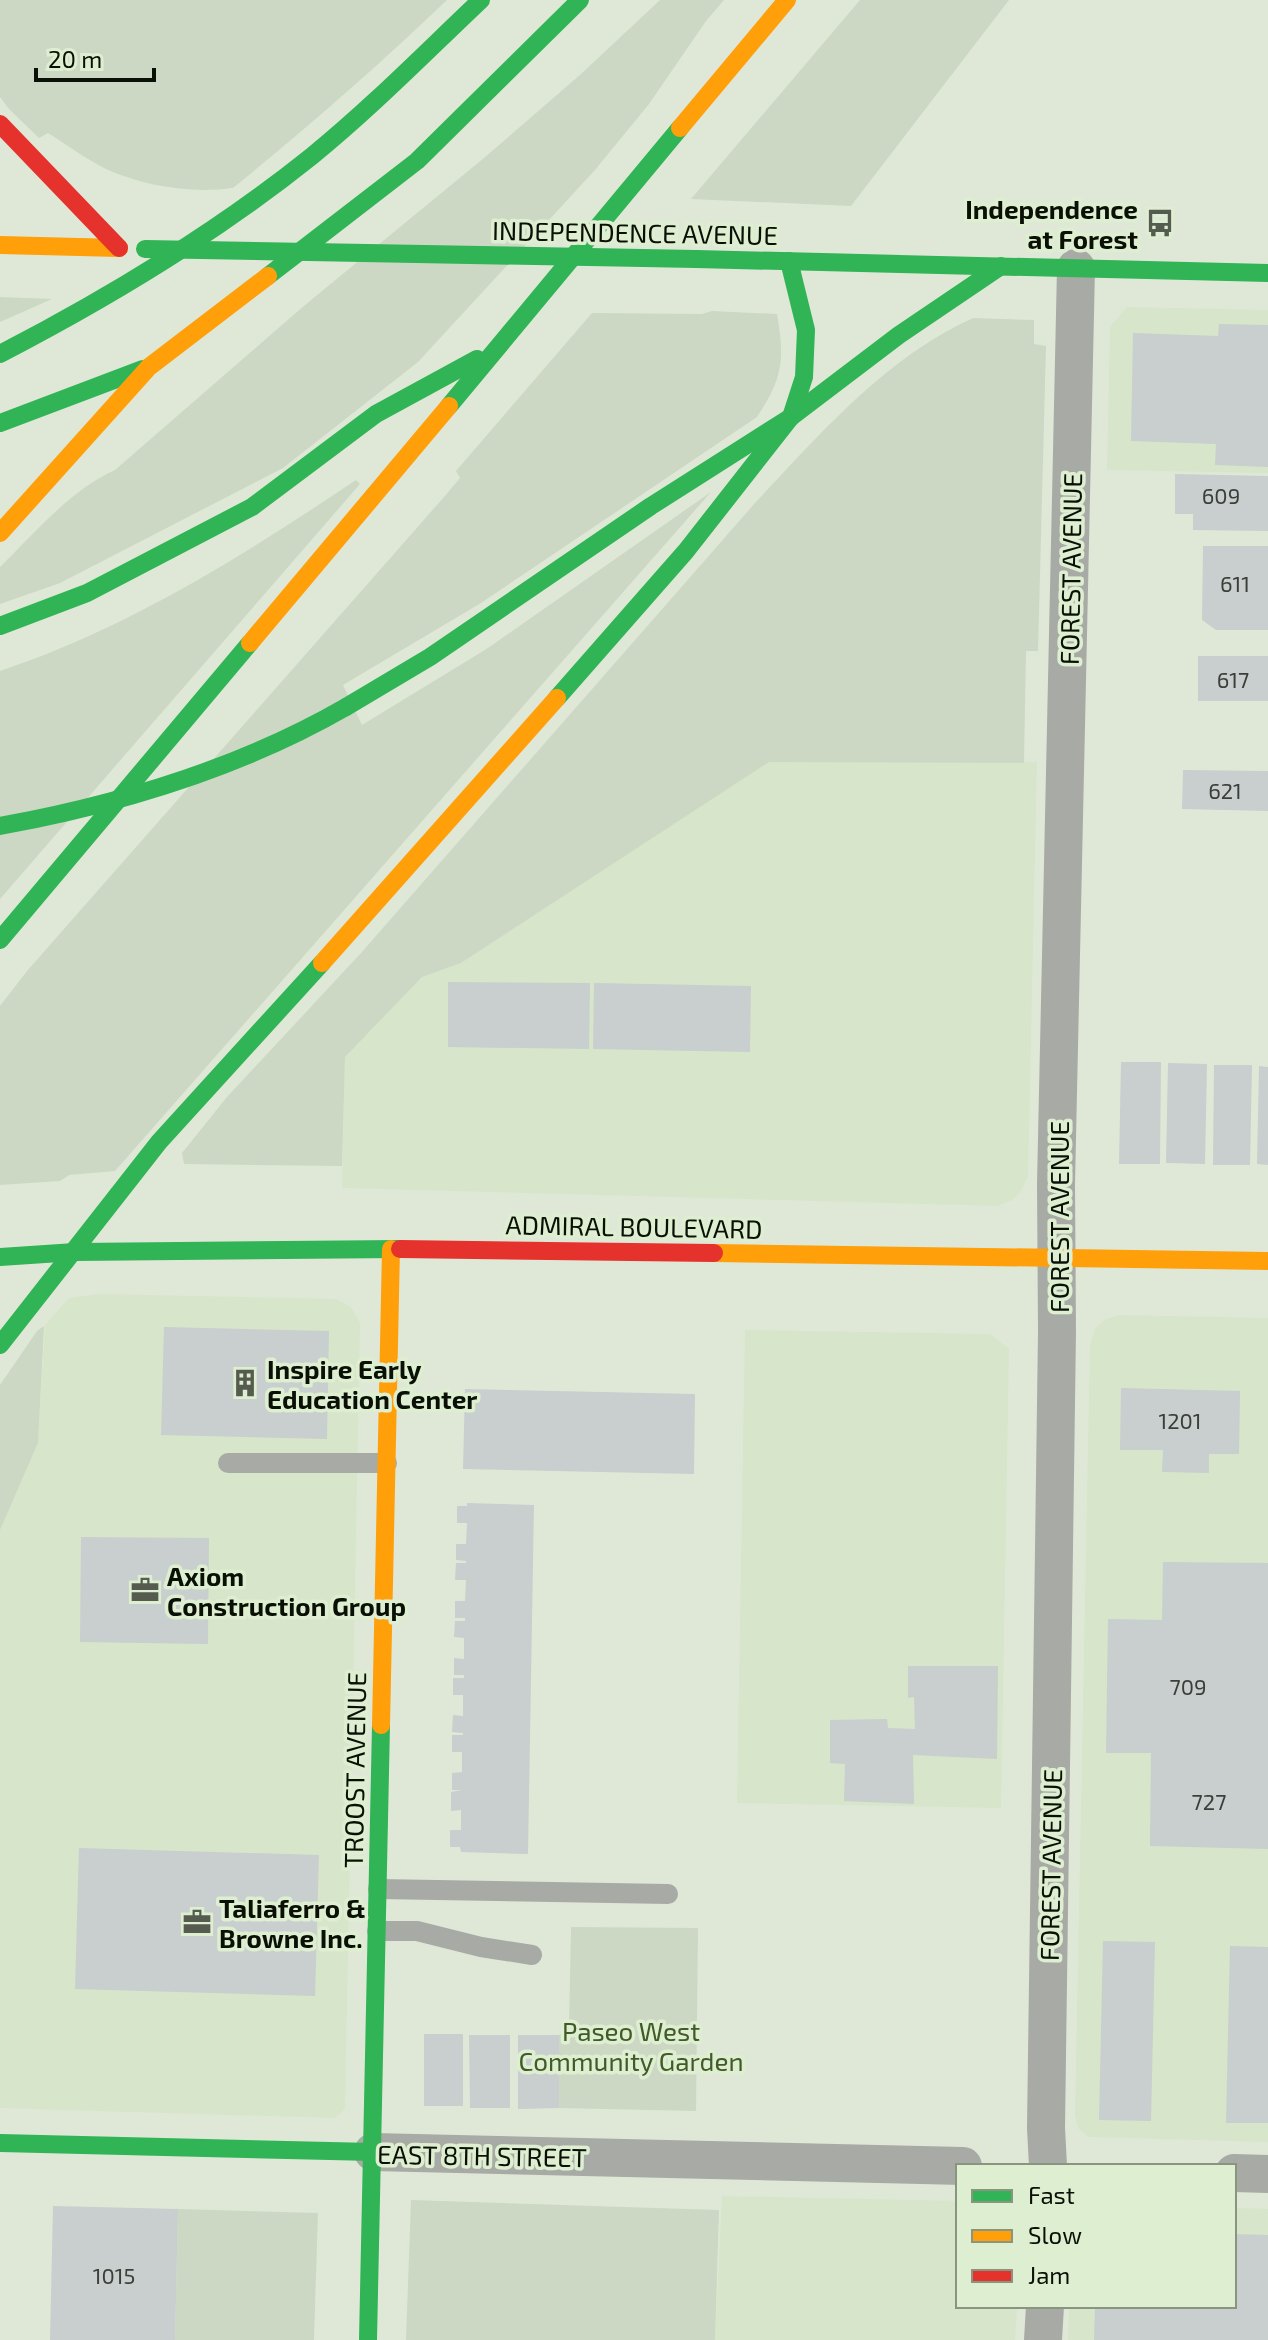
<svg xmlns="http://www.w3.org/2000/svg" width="1268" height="2340" font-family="'Exo 2',sans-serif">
<rect width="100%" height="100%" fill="#dfe8d7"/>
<g fill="#d7e5ca">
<path d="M1127 307 1268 310V473L1107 470 1110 327Z"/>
<path d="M769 762H1037L1028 1176 1020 1193 1012 1200 998 1206 342 1188 345 1057 422 977 461 963Z"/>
<path d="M99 1294 336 1299 351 1307 360 1323 345 2109 335 2118 0 2108V1530L38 1443 45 1325 69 1298Z"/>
<path d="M1119 1315 1268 1318V2142L1089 2137 1078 2128 1075 2115 1090 1346 1095 1329 1104 1320Z"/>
<path d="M745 1330 990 1334 1009 1349 1001 1808 737 1803Z"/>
<path d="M722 2196 958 2201V2306H1017L1015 2340H715Z"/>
<path d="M1234 2208 1268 2209V2340H1068L1069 2306H1234Z"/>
</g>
<g fill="#ccd8c3">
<path d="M0 0H447C378 66 307 128 233 188 193 194 143 186 106 169 86 159 67 145 48 133L39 138 9 109 0 97Z"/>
<path d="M660 0H724L706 21 649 104 595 170 418 362 283 468 60 583 0 604V567C35 533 70 490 115 470L305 305 484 158 581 74Z"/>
<path d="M860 0H1009L851 206 691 199Z"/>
<path d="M0 297 52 299 0 322Z"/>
<path d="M712 311 777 314C785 359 783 378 757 417L481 603 343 685 362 725 488 648 711 492 115 1171 69 1175 60 1181 0 1185V1006L27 971 444 497 460 478 456 471 592 313 702 314Z"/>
<path d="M973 318 1034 320V344L1046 346 1038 651H1026L1024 763 769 762 461 963 422 977 345 1057 342 1166 184 1164 182 1153 227 1097 361 953 755 503C819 435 886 357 973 318Z"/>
<path d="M356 480 360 484 0 899V671C129 628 244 555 356 480Z"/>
<path d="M44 1326 38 1443 0 1530V1385L37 1331Z"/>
<path d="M571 1927 698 1928 696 2111 559 2108V2035L569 2028Z"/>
<path d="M411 2200 719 2210 715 2340H406Z"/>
<path d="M178 2209 318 2213 314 2340H175Z"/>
</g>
<g fill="#c9cece">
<path d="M1219 324 1268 325V467L1215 465 1216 444 1131 441 1133 333 1218 336Z"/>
<path d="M1175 474 1268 476V531L1193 530V514H1175Z"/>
<path d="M1203 546H1268V630H1216L1202 620Z"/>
<rect x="1198" y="656" width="70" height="45"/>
<path d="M1183 770 1268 771V811L1182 809Z"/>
<path d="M448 982 590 983 589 1049 448 1047Z"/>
<path d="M594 983 751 986 750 1052 593 1049Z"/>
<path d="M1121 1062H1161L1160 1164H1119Z"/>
<path d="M1168 1063 1207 1064 1205 1164 1166 1163Z"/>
<path d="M1214 1065H1252L1250 1165H1213Z"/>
<path d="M1259 1066 1268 1067V1165L1257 1164Z"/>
<path d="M164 1327 329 1331 327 1439 161 1435Z"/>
<path d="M1121 1388 1240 1391 1239 1454H1209V1473L1162 1472 1163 1450H1120Z"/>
<path d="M465 1389 695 1394 694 1474 463 1469Z"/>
<path d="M467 1503 534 1505 528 1854 461 1852 460 1847H450V1830H461V1810L451 1811V1792L462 1790H452V1773L462 1772V1752H452V1735H463V1733L452 1732 453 1715 463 1716V1695H453V1678H464V1675H454V1658L464 1659V1638L454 1637 455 1621H465V1618H455V1601H465L466 1580H455L456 1563H466V1561L456 1560V1544H466L467 1523H457V1506H467Z"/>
<path d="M81 1537 209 1538 208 1644 80 1642Z"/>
<path d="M1163 1562 1268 1563V1849L1150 1846 1151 1753H1106L1108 1619 1162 1620Z"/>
<path d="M908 1666H998L997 1759 913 1755 914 1804 844 1801 845 1764 830 1763V1720L887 1719 888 1728 915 1729 914 1697 908 1698Z"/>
<path d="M79 1848 319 1855 315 1996 75 1989Z"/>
<path d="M1103 1941 1155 1942 1151 2121 1099 2120Z"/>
<path d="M1230 1946 1268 1947V2123H1226Z"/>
<rect x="424" y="2034" width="39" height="72"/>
<path d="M469 2035H510V2108H470Z"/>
<path d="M518 2035H559V2108L518 2109Z"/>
<path d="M53 2206 178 2209 175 2340H50Z"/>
<path d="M1234 2234 1268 2235V2340H1094L1095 2306H1234Z"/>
</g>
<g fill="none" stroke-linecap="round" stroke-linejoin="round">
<g stroke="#a8aba5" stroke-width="20">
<path d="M228 1463H387"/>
<path d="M378 1889 668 1894"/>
<path d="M377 1931H417L481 1947 532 1955"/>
</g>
<g stroke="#a8aba5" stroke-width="38">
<path d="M373 2152 963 2166"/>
<path d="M1048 2166 1046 2128 1057 1331 1056 1184 1076 268"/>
<path d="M1234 2173 1268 2174"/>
<path d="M1043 2340 1045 2306"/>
</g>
<g stroke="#30b455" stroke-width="18">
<path d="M696 259 1268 273"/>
<path d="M268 276 417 161 580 0"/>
<path d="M0 354C110 297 215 234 312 156 371 108 425 53 481 0"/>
<path d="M449 406 680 128"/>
<path d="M0 423 143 369"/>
<path d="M0 626 87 593 252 507 376 414 477 359"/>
<path d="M557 698 686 551 791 417 804 377 806 330 789 261"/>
<path d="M346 707 430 657 651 506 791 417 899 335 1001 266"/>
<path d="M0 940 250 643"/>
<path d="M0 1257 75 1252 400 1249"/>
<path d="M0 1345 159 1142 322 963"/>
<path d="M0 2143 373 2152"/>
<path d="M368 2340 381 1725"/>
</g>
<g stroke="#ff9f0a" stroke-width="18">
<path d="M680 128 787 0"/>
<path d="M0 245 119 248"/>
<path d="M0 533 149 367 268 276"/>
<path d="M250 643 449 406"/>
<path d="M322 963 557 698"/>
<path d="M714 1253 1268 1261"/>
<path d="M381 1725 391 1249"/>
</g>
<g stroke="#e5322d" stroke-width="18">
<path d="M0 124 119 248"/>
<path d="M400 1249 714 1253"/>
</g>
<g stroke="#30b455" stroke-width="18">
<path d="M145 249 696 259"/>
<path d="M0 826C121 804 240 768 346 707"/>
</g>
</g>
<defs>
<symbol id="bus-bare" viewBox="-9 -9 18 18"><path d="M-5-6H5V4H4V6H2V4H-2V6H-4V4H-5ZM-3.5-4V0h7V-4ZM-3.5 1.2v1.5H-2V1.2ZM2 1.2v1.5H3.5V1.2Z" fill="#555c4f" stroke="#deeed1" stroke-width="2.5" paint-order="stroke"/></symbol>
<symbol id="building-bare" viewBox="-9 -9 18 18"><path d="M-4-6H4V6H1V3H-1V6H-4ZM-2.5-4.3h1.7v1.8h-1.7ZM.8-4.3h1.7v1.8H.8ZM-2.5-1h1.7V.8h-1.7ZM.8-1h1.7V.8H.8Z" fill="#555c4f" stroke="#deeed1" stroke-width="2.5" paint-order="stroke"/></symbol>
<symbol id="office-bare" viewBox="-9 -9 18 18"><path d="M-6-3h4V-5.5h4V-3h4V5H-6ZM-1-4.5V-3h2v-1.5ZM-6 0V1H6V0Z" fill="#555c4f" stroke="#deeed1" stroke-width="2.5" paint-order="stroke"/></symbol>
</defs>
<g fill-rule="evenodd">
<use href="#bus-bare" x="1140" y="203" width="40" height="40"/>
<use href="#building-bare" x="225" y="1363" width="40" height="40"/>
<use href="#office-bare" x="125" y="1570" width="40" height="40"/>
<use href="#office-bare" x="177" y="1902" width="40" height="40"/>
</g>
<g text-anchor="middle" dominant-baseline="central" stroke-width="7" stroke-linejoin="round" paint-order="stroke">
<g font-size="22" fill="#3a4038">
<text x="1221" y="495">609</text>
<text x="1235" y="583">611</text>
<text x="1233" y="679">617</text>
<text x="1225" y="790">621</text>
<text x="1180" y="1420">1201</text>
<text x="1188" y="1686">709</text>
<text x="1209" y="1801">727</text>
<text x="114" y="2275">1015</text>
</g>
<g font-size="26" font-weight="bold" fill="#0b1006" stroke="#deeed1" text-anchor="start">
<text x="1138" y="208" text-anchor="end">Independence<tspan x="1138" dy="30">at Forest</tspan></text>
<text x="267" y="1368">Inspire Early<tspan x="267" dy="30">Education Center</tspan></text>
<text x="167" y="1575">Axiom<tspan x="167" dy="30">Construction Group</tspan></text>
<text x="219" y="1907">Taliaferro &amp;<tspan x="219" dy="30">Browne Inc.</tspan></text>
</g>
<g font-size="26" fill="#0b1006" stroke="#deeed1">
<text transform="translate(635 232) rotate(1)">INDEPENDENCE AVENUE</text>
<text transform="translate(1070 569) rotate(-89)">FOREST AVENUE</text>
<text transform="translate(1058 1217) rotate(-90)">FOREST AVENUE</text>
<text transform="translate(634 1226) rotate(1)">ADMIRAL BOULEVARD</text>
<text transform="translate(354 1770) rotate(-89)">TROOST AVENUE</text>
<text transform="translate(1050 1865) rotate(-89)">FOREST AVENUE</text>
<text transform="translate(482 2155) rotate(1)">EAST 8TH STREET</text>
</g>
<g font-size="26" fill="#415a28" stroke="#deeed1">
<text x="631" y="2030">Paseo West<tspan x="631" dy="30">Community Garden</tspan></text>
</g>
</g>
<rect x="956" y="2164" width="280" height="144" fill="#deeed1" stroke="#8a9580" stroke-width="2"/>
<rect x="972" y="2190" width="40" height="12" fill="#30b455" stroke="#8a9580" stroke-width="2"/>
<text x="1028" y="2204" font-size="24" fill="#0b1006">Fast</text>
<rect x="972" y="2230" width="40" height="12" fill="#ff9f0a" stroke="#8a9580" stroke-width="2"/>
<text x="1028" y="2244" font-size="24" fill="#0b1006">Slow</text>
<rect x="972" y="2270" width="40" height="12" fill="#e5322d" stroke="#8a9580" stroke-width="2"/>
<text x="1028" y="2284" font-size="24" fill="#0b1006">Jam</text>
<path d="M36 68v12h118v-12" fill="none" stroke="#0b1006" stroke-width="4"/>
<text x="48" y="68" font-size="24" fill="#0b1006" stroke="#deeed1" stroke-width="6" paint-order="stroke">20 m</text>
</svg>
